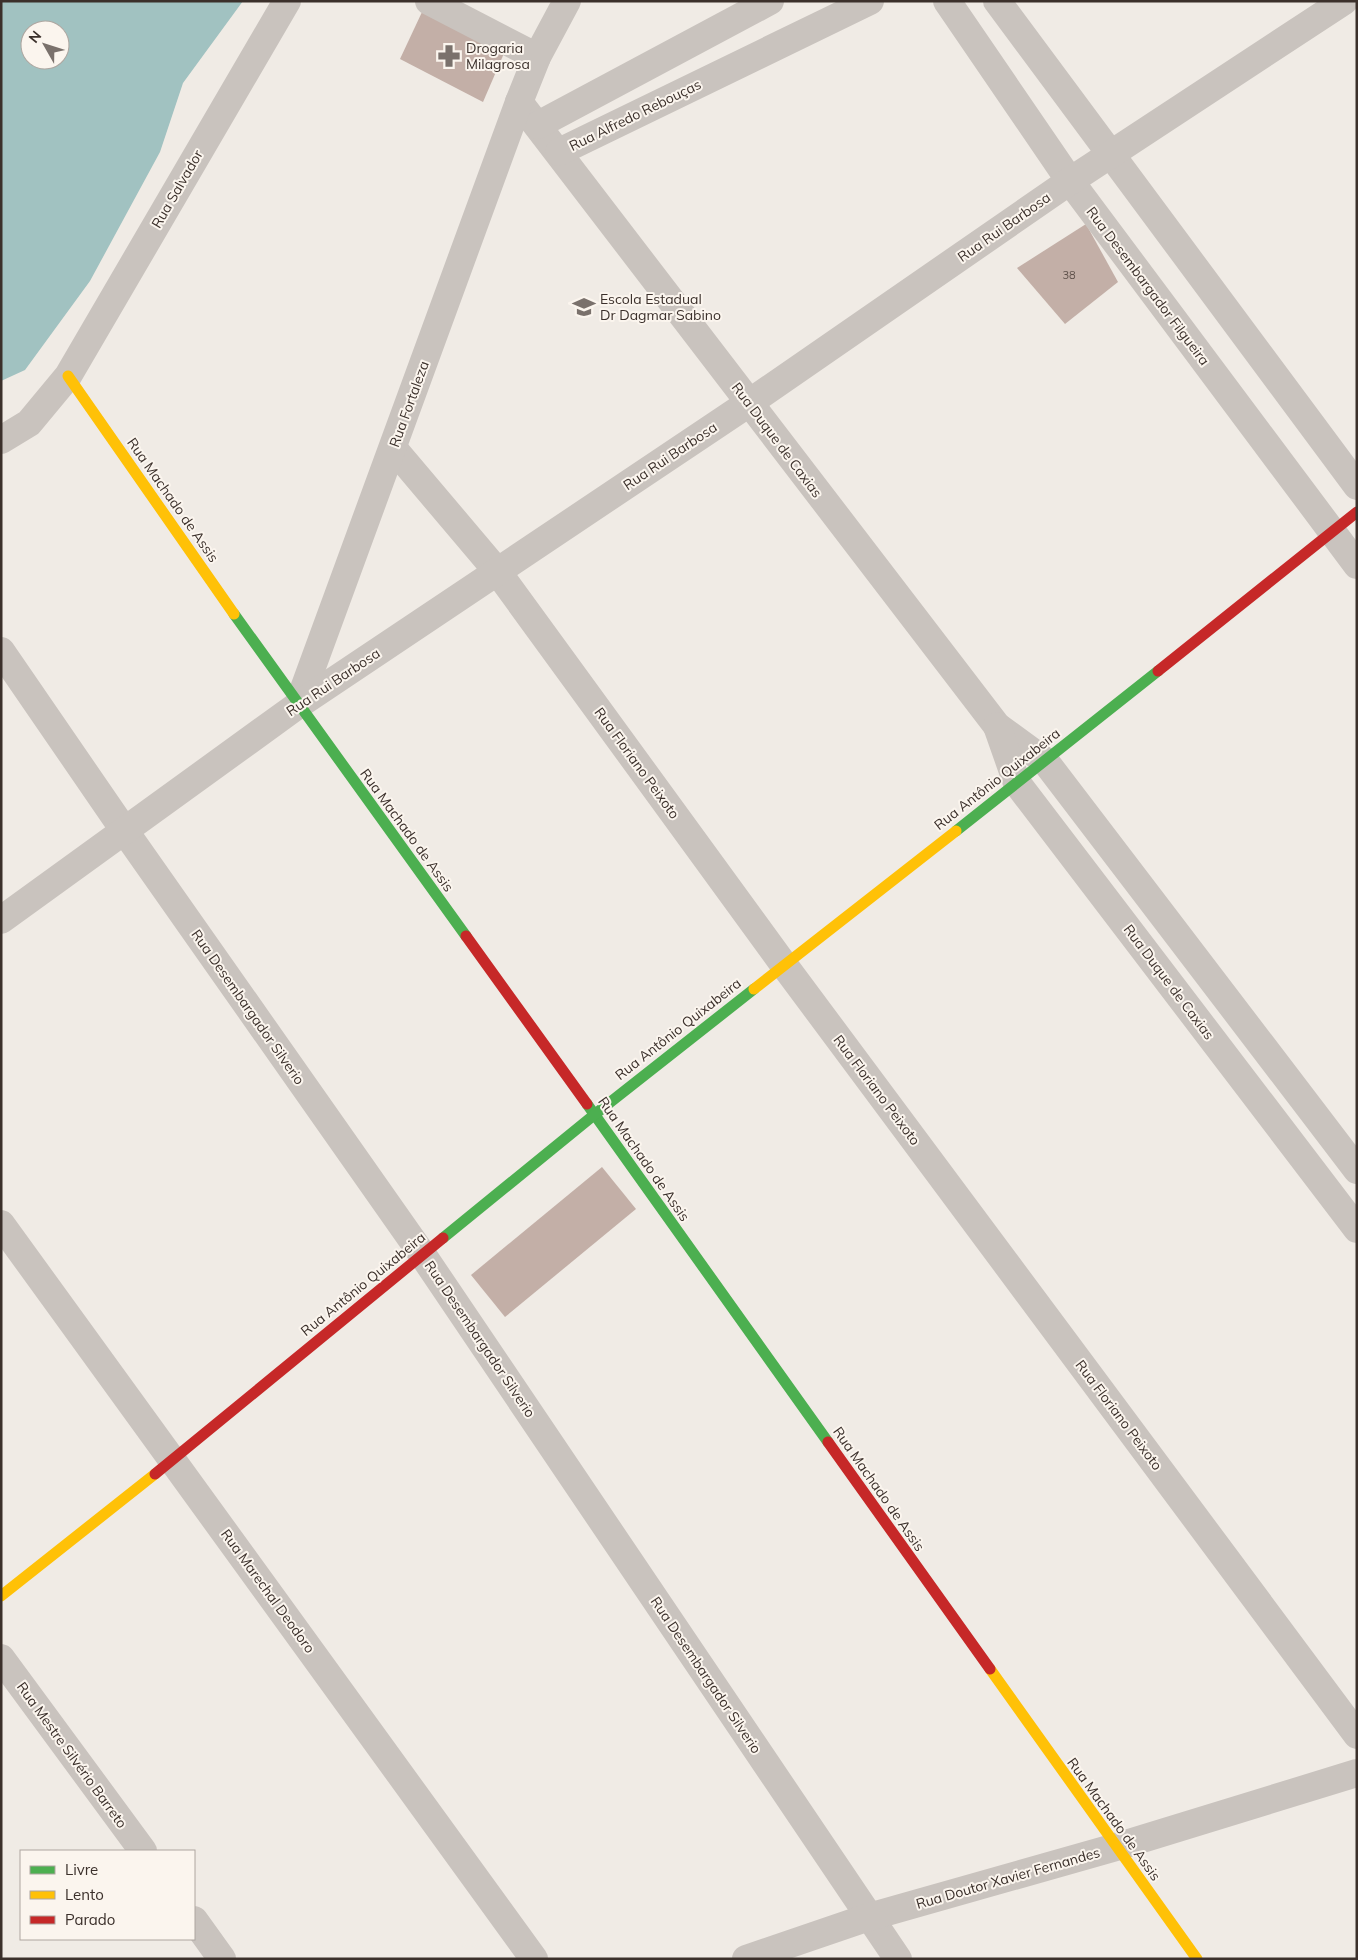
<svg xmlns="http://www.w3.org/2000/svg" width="1358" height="1960" font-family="Mulish,sans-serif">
<rect width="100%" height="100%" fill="#f0ebe5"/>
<path fill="#a1c2c1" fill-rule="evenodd" d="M1 1H243L183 83 160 152 90 281 25 370 1 381ZM30 30H60V60H30Z"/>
<g fill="#c3afa7">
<path d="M422 12 505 51 483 102 400 59Z"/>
<path d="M1086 224 1118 282 1065 324 1017 268Z"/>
<path d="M602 1167 636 1209 505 1317 471 1275Z"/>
</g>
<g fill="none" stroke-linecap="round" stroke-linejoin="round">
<g stroke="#c9c3be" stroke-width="28">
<path d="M429 1 537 57"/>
<path d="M947 1 1070 181 1357 565"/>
<path d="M997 1 1357 486"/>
<path d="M519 102 997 726 1045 761 1357 1170"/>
<path d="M538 125 770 1"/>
<path d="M559 152 870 1"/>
<path d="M1 440 29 423 68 376 287 1"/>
<path d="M393 448 497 571 784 965 1357 1735"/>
<path d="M1 651 124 830 422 1254 898 1959"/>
<path d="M298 705 519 102 537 57 567 1"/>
<path d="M997 726 1017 783 1357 1229"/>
<path d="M1 920 298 705 749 403 1070 181 1344 1"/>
<path d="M1 1224 534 1959"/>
<path d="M1 1658 143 1851"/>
<path d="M194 1920 222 1959"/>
<path d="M746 1959 869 1917 1116 1847 1357 1773"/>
</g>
<g stroke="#4caf50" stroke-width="11">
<path d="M234 614 466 936"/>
<path d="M956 831 1158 671"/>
<path d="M587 1104 828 1442"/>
<path d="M443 1238 594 1115 754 989"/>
</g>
<g stroke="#ffc107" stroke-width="11">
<path d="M68 376 234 614"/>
<path d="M754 989 956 831"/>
<path d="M1 1596 155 1474"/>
<path d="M990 1669 1197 1959"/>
</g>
<g stroke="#c62828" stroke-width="11">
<path d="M1158 671 1357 512"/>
<path d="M466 936 587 1104"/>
<path d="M828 1442 990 1669"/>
<path d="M155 1474 443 1238"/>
</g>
</g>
<defs>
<symbol id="pharmacy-bare" viewBox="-9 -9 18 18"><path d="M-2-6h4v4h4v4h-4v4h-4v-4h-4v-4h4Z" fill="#7a716c" stroke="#fbf5ee" stroke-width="2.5" paint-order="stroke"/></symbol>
<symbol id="school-bare" viewBox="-9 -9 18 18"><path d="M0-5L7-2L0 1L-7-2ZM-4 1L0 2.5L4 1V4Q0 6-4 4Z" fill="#7a716c" stroke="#fbf5ee" stroke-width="2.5" paint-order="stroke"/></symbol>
</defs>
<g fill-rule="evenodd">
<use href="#pharmacy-bare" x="433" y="40" width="32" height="32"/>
<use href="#school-bare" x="568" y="291" width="32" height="32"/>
</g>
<g text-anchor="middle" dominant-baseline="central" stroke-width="4" stroke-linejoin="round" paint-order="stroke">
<g font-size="11" fill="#5d504a">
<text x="1069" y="275">38</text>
</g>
<g font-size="14" fill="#3b302b" stroke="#fbf5ee" text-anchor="start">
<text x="466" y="48">Drogaria<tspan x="466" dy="16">Milagrosa</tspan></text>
<text x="600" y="299">Escola Estadual<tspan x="600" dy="16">Dr Dagmar Sabino</tspan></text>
</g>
<g font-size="14" fill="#3b302b" stroke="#fbf5ee">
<text transform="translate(635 115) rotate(-26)">Rua Alfredo Rebouças</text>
<text transform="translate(177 189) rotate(-60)">Rua Salvador</text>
<text transform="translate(1004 227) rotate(-35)">Rua Rui Barbosa</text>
<text transform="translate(1148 286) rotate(53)">Rua Desembargador Filgueira</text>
<text transform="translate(409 404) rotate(-70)">Rua Fortaleza</text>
<text transform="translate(777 440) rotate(53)">Rua Duque de Caxias</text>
<text transform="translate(670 456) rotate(-34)">Rua Rui Barbosa</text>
<text transform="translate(173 500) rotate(55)">Rua Machado de Assis</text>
<text transform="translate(333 682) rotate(-34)">Rua Rui Barbosa</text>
<text transform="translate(637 763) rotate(54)">Rua Floriano Peixoto</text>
<text transform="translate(997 779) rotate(-38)">Rua Antônio Quixabeira</text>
<text transform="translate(407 830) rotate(54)">Rua Machado de Assis</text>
<text transform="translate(1169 982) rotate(53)">Rua Duque de Caxias</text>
<text transform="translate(248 1007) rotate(55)">Rua Desembargador Silverio</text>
<text transform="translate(678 1029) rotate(-38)">Rua Antônio Quixabeira</text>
<text transform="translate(877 1090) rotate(53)">Rua Floriano Peixoto</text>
<text transform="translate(644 1159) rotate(55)">Rua Machado de Assis</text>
<text transform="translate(363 1284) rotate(-39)">Rua Antônio Quixabeira</text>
<text transform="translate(480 1339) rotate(56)">Rua Desembargador Silverio</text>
<text transform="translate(1119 1415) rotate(53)">Rua Floriano Peixoto</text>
<text transform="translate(879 1489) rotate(55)">Rua Machado de Assis</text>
<text transform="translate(268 1591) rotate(54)">Rua Marechal Deodoro</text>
<text transform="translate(706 1675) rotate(56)">Rua Desembargador Silverio</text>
<text transform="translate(72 1755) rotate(54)">Rua Mestre Silvério Barreto</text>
<text transform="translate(1114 1819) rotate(54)">Rua Machado de Assis</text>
<text transform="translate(1008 1878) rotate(-16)">Rua Doutor Xavier Fernandes</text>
</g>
</g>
<rect width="1358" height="1960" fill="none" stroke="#3b302b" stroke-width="5"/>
<rect x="20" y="1850" width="175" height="90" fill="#fbf5ee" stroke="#aea6a0"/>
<rect x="30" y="1866" width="25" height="8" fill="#4caf50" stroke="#aea6a0"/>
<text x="65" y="1875" font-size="15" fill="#3b302b">Livre</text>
<rect x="30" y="1891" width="25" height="8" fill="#ffc107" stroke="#aea6a0"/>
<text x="65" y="1900" font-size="15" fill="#3b302b">Lento</text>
<rect x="30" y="1916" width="25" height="8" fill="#c62828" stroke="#aea6a0"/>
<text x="65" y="1925" font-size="15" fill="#3b302b">Parado</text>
<g transform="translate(45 45) rotate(309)"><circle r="24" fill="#fbf5ee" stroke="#aea6a0"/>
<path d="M0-4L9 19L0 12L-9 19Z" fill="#7a716c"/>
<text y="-8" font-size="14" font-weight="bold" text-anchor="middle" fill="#3b302b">N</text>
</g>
</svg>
